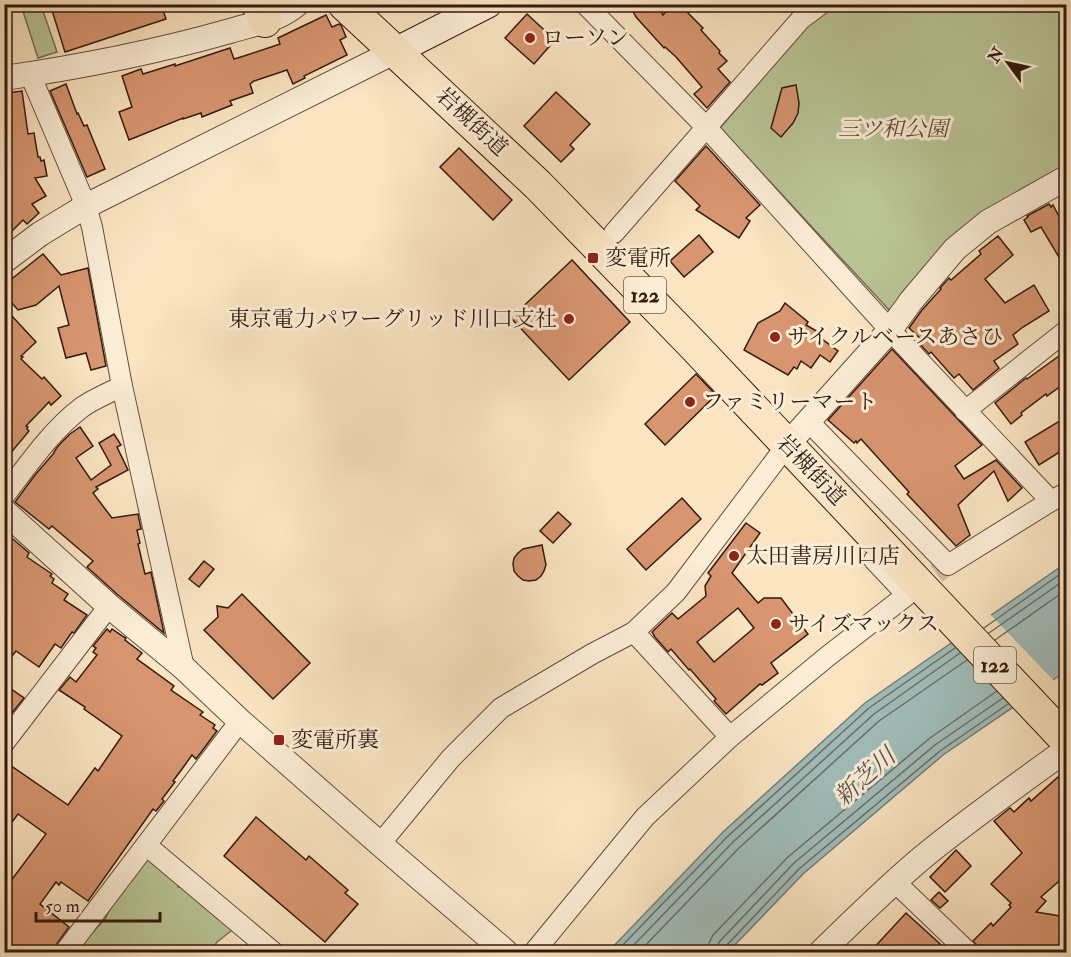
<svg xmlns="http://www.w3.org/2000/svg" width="1071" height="957" font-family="'IM FELL Double Pica','Noto Serif JP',serif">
<rect width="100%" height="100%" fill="#fae4c2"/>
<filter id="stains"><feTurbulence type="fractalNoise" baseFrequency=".00333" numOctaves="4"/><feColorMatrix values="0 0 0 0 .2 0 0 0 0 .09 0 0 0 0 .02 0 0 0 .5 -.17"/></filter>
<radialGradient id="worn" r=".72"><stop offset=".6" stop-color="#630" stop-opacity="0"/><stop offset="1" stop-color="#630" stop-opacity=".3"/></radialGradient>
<g fill="#bac597" stroke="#767052" stroke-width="1.5">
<path d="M21 5H41L57 52 38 58Z"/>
<path d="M832 5H1066V169L891 312 720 128 806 27Z"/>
<path d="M146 858 176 878 178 887 190 888 231 924V931L217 942 210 952H74L105 919 114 900Z"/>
</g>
<path fill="#a0bdbb" stroke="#747c76" stroke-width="1.5" d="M1066 563V671L943 755 803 874 728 952H608L723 832 865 703Z"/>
<path fill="#fae4c2" d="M989 613 1055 682 1016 709 951 640Z"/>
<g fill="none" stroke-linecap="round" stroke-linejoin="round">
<g stroke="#6a6c64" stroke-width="1.5">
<path d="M984 628 1066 570"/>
<path d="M989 633 1066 579"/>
<path d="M995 640 1066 590"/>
<path d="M616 952 727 837 869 708 955 648"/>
<path d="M627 952 733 842 874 714 960 653"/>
<path d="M639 952 739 848 879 721 967 660"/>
<path d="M708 952 709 943 713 935 788 857 930 738 997 691"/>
<path d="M717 952V946L720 941 794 863 935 745 1003 698"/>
<path d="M724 952 726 946 799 869 940 751 1008 704"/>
</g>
</g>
<g fill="#d79570" stroke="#331a0e" stroke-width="1.5" fill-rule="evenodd">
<path d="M50 4H161L166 19 65 52Z"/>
<path d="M629 4H657L663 15 673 4H697L688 13 703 28 701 30 720 51 719 53 727 61 718 69 730 82 707 108 694 94 702 87 676 57 665 47 664 48 636 17Z"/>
<path d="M527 14 555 40 534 64 505 38Z"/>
<path d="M326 15 332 27 339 24 341 25 346 37 340 40 347 55 304 76 305 78 293 84 287 70 254 81 250 84 253 93 230 101 232 105 202 117 201 113 183 119V118L129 140 119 112 132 107 122 76 141 69 143 74 175 64V66L230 48 234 59 244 56 280 44 278 38Z"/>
<path d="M66 84 77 114 78 113 84 126 87 125 105 169 87 177 50 91Z"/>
<path d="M796 85 799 103 798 113 793 123 781 137 771 128 782 88Z"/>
<path d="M22 91 28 134 34 133 38 157H40L41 161 44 160 47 176 35 178 46 196 32 204 39 213 27 224 23 220 4 239V100L8 99V93Z"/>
<path d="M556 92 590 124 570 145 574 149 561 162 524 126Z"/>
<path d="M706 146 760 205 746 218 750 221 739 238 696 210 700 206 675 181Z"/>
<path d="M459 148 512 200 493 220 440 167Z"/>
<path d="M1049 204 1051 207 1053 205 1066 230V269L1041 227 1031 232 1024 220 1028 217 1027 216Z"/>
<path d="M699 235 713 252 684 277 670 261Z"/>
<path d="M998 236 1013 255 985 279 1005 303 1034 285 1049 311 1023 327 1013 335 1018 344 994 361 999 368 973 390 959 374 954 378 931 352 929 354 919 343 922 340 909 328 922 310 941 289 940 288 949 278 951 280 981 254 979 251Z"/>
<path d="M43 254 61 275 88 268 106 366 91 370 86 353 66 358 58 328 69 325 59 286 36 305 18 310 4 294V285Z"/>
<path d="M572 260 630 322 569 380 511 318Z"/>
<path d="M785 303 808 322 806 325 820 333 818 336 838 351 830 362 820 355 811 368 801 361 797 369 794 367 788 375 744 350 758 323 780 311Z"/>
<path d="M11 315 36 342 21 356 23 357 21 359 42 379 44 377 61 396 51 405 49 402 26 426 28 427 27 429 29 431 4 461V413L10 407 4 402V322Z"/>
<path d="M892 349 982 445 955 466 964 479 996 460 1022 488 1008 501 994 471 958 505 970 535 956 546 907 494 909 492 861 439 857 443 856 441 854 443 828 420Z"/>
<path d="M1066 351V382L1047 396 1046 394 1021 413 1022 415 1011 424 995 403 1026 378 1027 379Z"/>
<path d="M696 374 716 395 665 445 645 424Z"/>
<path d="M1066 417V448L1039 465 1025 442Z"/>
<path d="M80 427 93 446 76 458 91 480 111 465 99 443 114 434 121 445 117 447 128 470 96 487 98 489 93 493 112 518 138 514 141 529 137 530 140 543 138 544 145 574 151 572 164 633 118 595 87 567 93 561 52 526 49 529 15 502 35 475 54 453V452L58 446 70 434Z"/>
<path d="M682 498 701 519 646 570 627 549Z"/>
<path d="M558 512 571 524 553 543 540 531Z"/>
<path d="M746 523 760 533 732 573 758 603 764 598H781L808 634 771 663 778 673 762 685 760 684 726 714 714 701 716 699 690 669 689 670 671 649 668 652 654 636V635L652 632 672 613 678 619 706 596 705 586 711 576 708 573ZM738 608 754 628 714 662 697 642Z"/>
<path d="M4 533 14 540 29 553 27 557 52 574 50 576 54 579 52 583 68 594 64 600 87 615 74 633 72 632 61 648 55 644 39 667 16 651 4 666Z"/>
<path d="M542 545 546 565 544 571 541 576 536 580 529 581 523 580 518 576 514 571 513 564 514 558 518 553 523 549Z"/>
<path d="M204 561 214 569 199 587 189 579Z"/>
<path d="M242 594 310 663 273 699 204 630 218 617 217 606 228 608Z"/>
<path d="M107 629 110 632 112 629 124 637 126 638 125 640 142 653 137 659 174 686 171 690 203 712 200 715 215 725 213 728 217 731 196 759 192 755 182 769 173 781 175 782 162 799 164 801 156 811 153 809 88 901 61 882 59 885 56 882 40 904 69 927 51 952H4V879L10 882 46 834 18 814 4 833V761L68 805 95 768 98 771 122 736 84 709 85 707 59 690 70 677 76 682 97 655 93 652 96 648 93 646Z"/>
<path d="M4 684 24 698 4 723Z"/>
<path d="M1066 770V863L1061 868 1066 875 1041 897 1046 901 1036 912 1066 917V952H980L979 948 973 941 991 923 993 926 1011 907 1009 905 1011 903 991 884 1022 853 994 821 1010 808 1014 812 1029 798 1031 801Z"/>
<path d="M256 817 306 860 309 856 348 890 345 893 358 904 325 942 224 856Z"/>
<path d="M956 850 971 866 945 892 930 877Z"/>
<path d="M939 892 948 901 940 908 931 900Z"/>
<path d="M906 913 949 952H870Z"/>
</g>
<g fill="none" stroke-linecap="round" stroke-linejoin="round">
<path stroke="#d2bc9e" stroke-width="20" stroke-dasharray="20 10" stroke-linecap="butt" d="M912 591 948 565"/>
<defs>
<g id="minor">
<path d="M585 4 707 128 890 330 1051 501"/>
<path d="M30 74 86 206 92 227 122 386 184 668"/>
<path d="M614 233 801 19 821 4"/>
<path d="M965 411 1066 331"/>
<path d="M808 421 948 565 1051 501 1066 493"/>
<path d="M4 496C28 465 50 432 81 408 93 399 109 393 122 386"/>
<path d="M634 632 730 737"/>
<path d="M4 743 109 606"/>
<path d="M380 844 451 758 501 708 592 654 634 632 676 592 787 445"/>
<path d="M146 845 273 952"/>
<path d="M895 882 968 952"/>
<path d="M65 952 240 721"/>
<path d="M534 952 645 817 730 737 828 656 907 595 874 560"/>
</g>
<g id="tertiary">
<path d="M4 78C80 67 156 52 230 31 253 24 279 20 297 4"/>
<path d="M4 261 40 234 86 206 396 51"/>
<path d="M787 445 890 330 911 301 955 249 988 222 1066 178"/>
<path d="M4 511 109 606 184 668 240 721 380 844 506 952"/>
<path d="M821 952C854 920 887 887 923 857 968 820 1016 786 1063 752"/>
</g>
<path id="secondary" d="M396 51 488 4"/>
<g id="trunk">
<path d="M258 4 265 21"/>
<path d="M344 4 538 185 696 348 1066 740"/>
</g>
</defs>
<use href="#minor" stroke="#654c3b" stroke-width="22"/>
<use href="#tertiary" stroke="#654c3b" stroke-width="26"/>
<use href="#secondary" stroke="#331a0e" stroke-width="29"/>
<use href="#trunk" stroke="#331a0e" stroke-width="34"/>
<use href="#minor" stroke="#fcedd7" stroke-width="20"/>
<use href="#tertiary" stroke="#fcedd7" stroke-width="24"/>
<use href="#secondary" stroke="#fcedd7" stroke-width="27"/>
<use href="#trunk" stroke="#fae4c2" stroke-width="32"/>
</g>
<g fill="#8f2418" stroke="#fcedd7" stroke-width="2">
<circle cx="530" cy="38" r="6"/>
<rect x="587" y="252" width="12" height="12" rx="3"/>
<circle cx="569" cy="319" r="6"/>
<circle cx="775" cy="337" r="6"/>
<circle cx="690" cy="402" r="6"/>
<circle cx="734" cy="556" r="6"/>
<circle cx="776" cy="624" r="6"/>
<rect x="273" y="734" width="12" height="12" rx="3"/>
</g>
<g text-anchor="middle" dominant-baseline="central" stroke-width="6" stroke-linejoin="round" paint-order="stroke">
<g fill="#fcedd7" stroke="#6f594a" stroke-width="1.5">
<rect x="624" y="277" width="42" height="36" rx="4.5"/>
<rect x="974" y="647" width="42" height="36" rx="4.5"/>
</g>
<g font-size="21" font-weight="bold" fill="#331a0e">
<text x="645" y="295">122</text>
<text x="995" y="665">122</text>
</g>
<g font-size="22" fill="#331a0e" stroke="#fcedd7" text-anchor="start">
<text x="542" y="38">ローソン</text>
<text x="605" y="258">変電所</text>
<text x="557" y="319" text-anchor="end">東京電力パワーグリッド川口支社</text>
<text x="787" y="337">サイクルベースあさひ</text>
<text x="702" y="402">ファミリーマート</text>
<text x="746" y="556">太田書房川口店</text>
<text x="788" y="624">サイズマックス</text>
<text x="291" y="740">変電所裏</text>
</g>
<g font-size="22" fill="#331a0e" stroke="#fcedd7">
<text transform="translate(472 122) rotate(43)">岩槻街道</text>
<text transform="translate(811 470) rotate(46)">岩槻街道</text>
</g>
<g font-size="22" font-style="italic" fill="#5c4d37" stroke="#fcedd7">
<text x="893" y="129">三ツ和公園</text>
</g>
<g font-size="24" font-style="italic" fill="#59534b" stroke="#fcedd7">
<text transform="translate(865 777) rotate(-42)">新芝川</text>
</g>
</g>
<rect width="1071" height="957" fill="none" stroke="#fae4c2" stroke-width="24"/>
<rect x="6" y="6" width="1059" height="945" fill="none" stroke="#331a0e" stroke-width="3"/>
<rect x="12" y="12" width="1047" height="933" fill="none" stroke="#331a0e" stroke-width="1.5"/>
<g transform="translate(1008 63) rotate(303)" stroke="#fcedd7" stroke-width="4.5" paint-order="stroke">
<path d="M0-4.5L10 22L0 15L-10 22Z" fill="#331a0e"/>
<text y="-9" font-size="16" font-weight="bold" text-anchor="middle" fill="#331a0e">N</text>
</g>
<path d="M36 912v9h124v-9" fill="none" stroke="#331a0e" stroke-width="3"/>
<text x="45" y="912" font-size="18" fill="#331a0e" stroke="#fcedd7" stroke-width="4.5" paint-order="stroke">50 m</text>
<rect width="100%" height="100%" filter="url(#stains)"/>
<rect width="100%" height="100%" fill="url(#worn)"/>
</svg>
